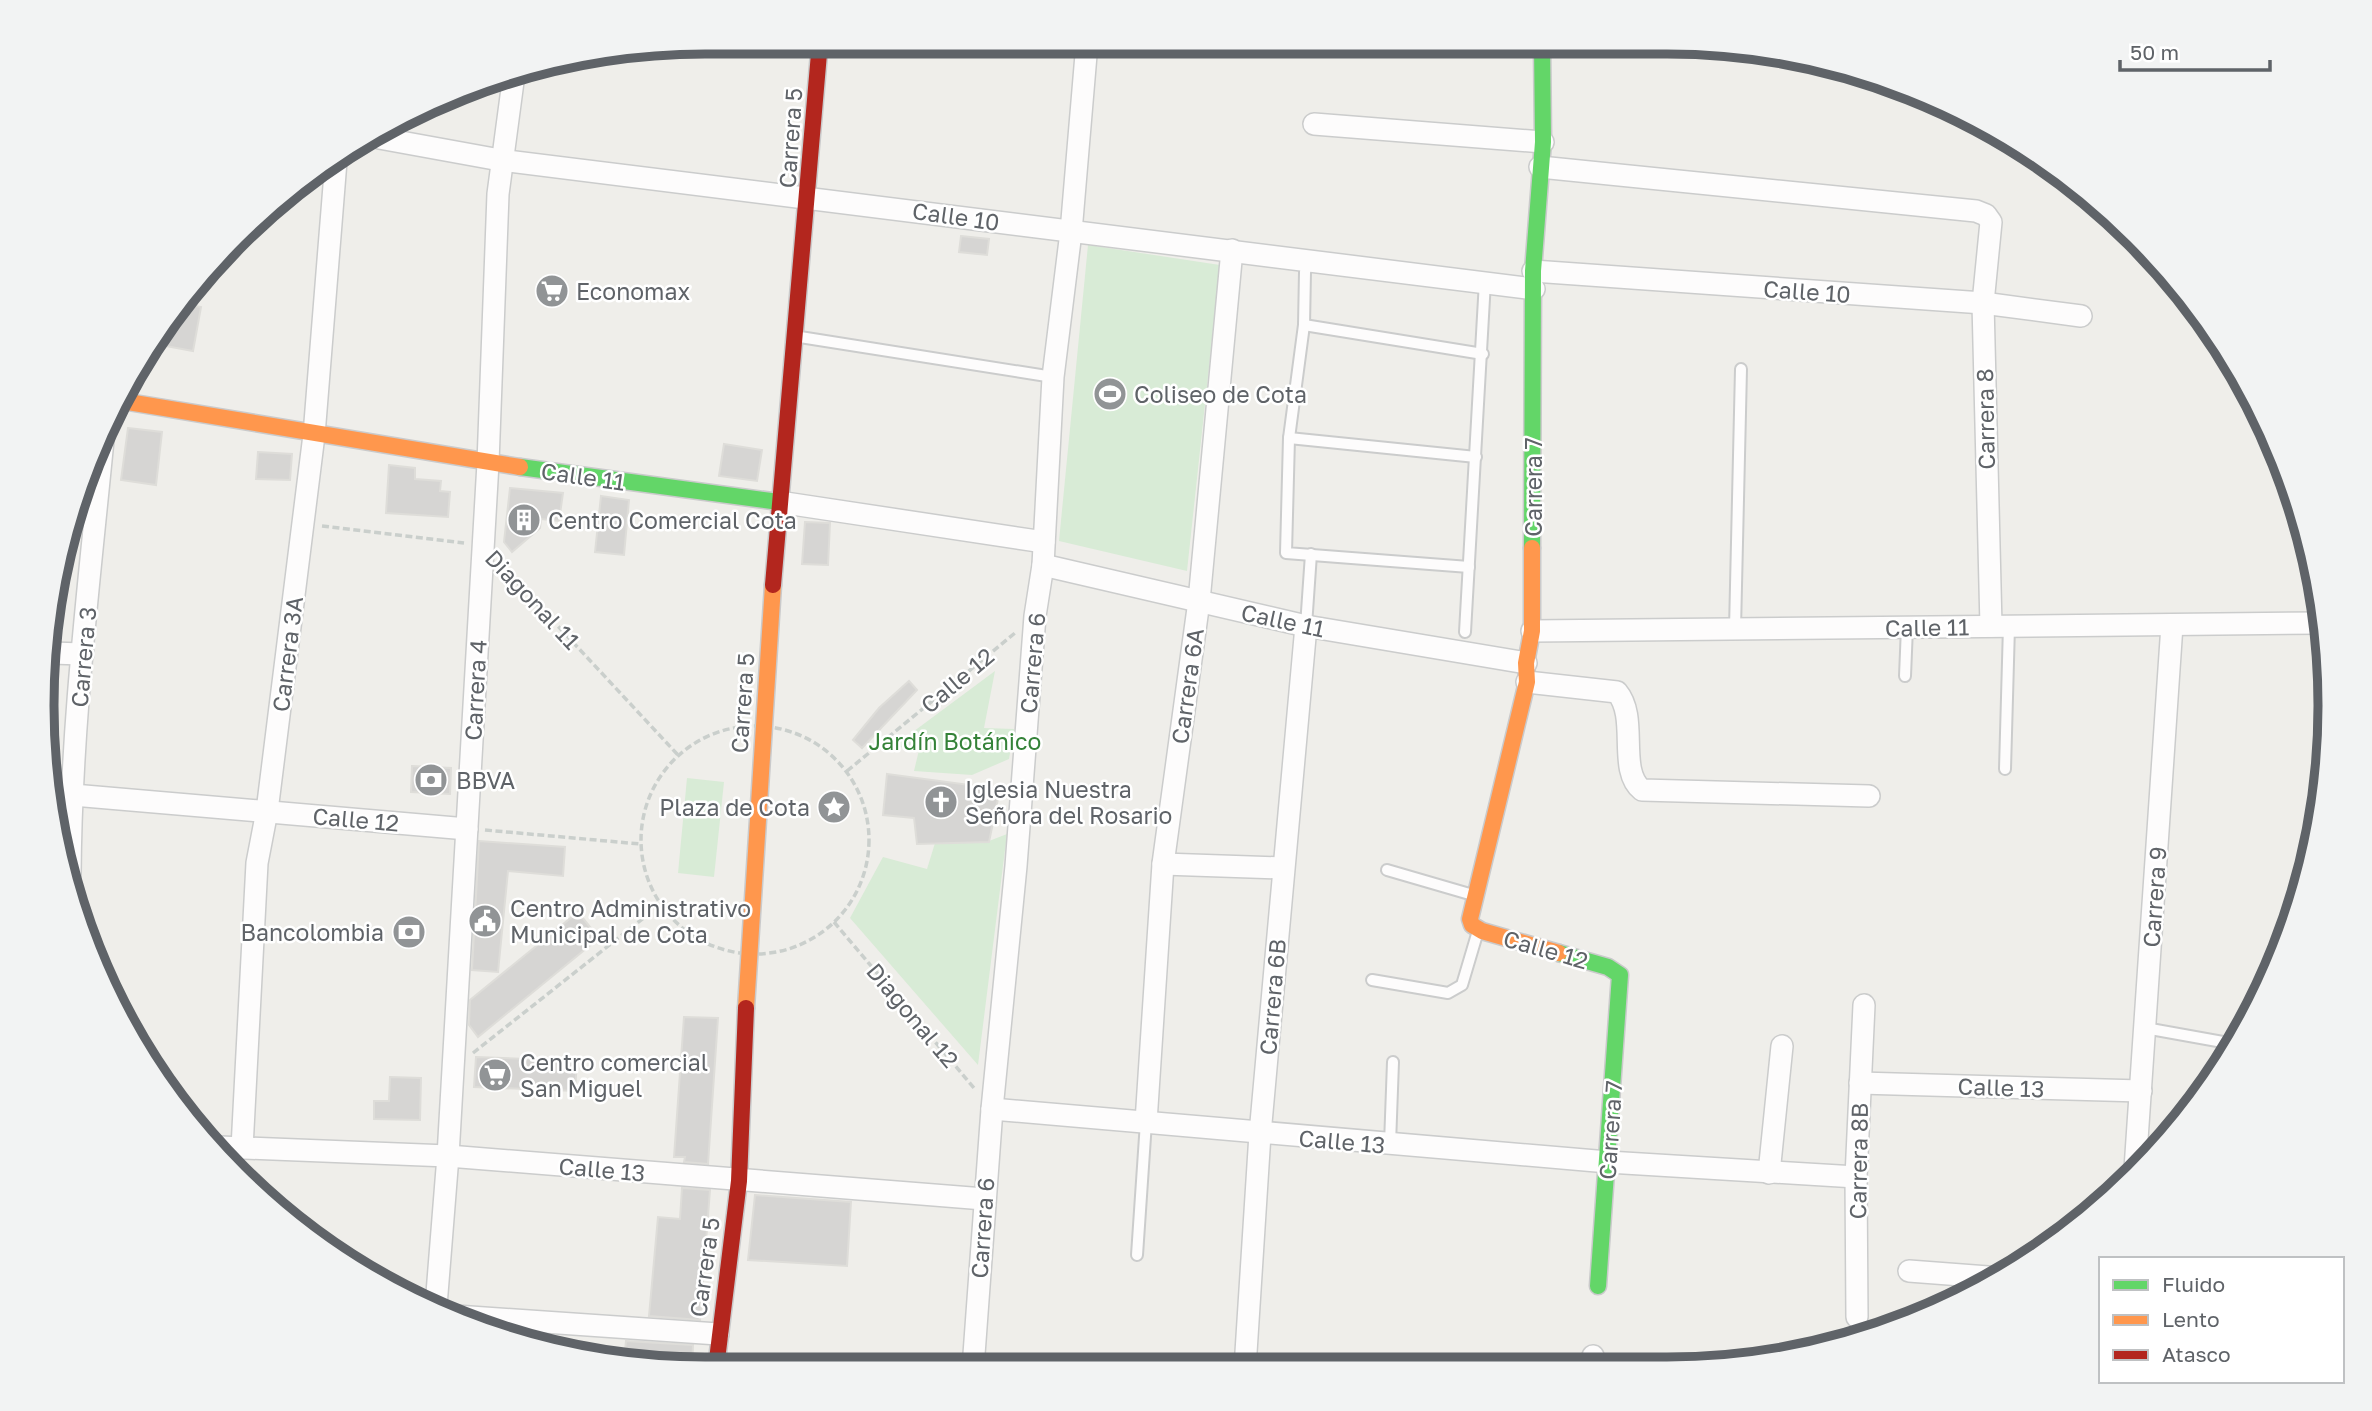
<svg xmlns="http://www.w3.org/2000/svg" width="2372" height="1411" font-family="'Golos Text',sans-serif">
<rect width="100%" height="100%" fill="#efeeea"/>
<g fill="#d8ebd6">
<path d="M1088 245 1220 265 1187 571 1059 541Z"/>
<path d="M995 671 984 728 1014 729 1009 759 972 775 914 771 919 750 894 746Z"/>
<path d="M687 778 724 782 714 877 678 873Z"/>
<path d="M1007 834 978 1065 850 918 883 857 927 869 935 843 989 841Z"/>
</g>
<g fill="#d6d5d3" stroke="#deddd9" stroke-width="2">
<path d="M961 236 989 239 987 255 959 252Z"/>
<path d="M185 304 201 307 193 351 155 344 157 334Z"/>
<path d="M128 428 162 432 156 485 121 480Z"/>
<path d="M724 444 762 450 757 481 719 476Z"/>
<path d="M258 452 292 454 290 480 256 479Z"/>
<path d="M389 465 415 468V479L441 481 440 491 450 492 448 517 386 513Z"/>
<path d="M510 488 563 493 559 521 541 519 540 528 512 552 504 542Z"/>
<path d="M601 496 629 500 624 555 595 552Z"/>
<path d="M805 522 830 523 828 565 802 564Z"/>
<path d="M909 681 917 690 862 748 853 740 879 708Z"/>
<path d="M412 766 451 768 450 794 411 792Z"/>
<path d="M887 774 1000 789 989 842 917 844 914 818 883 815Z"/>
<path d="M479 841 565 847 563 876 508 871 498 972 472 970Z"/>
<path d="M578 912 599 938 478 1037 469 1025 470 1000Z"/>
<path d="M684 1017 718 1018 708 1164 684 1162 685 1157H674Z"/>
<path d="M476 1057 577 1061 575 1091 474 1087Z"/>
<path d="M390 1077 421 1078 420 1120 374 1119V1101H389Z"/>
<path d="M682 1188 710 1190 700 1320 649 1316 658 1217 680 1219Z"/>
<path d="M755 1195 851 1202 847 1266 748 1260Z"/>
<path d="M626 1341 693 1345 692 1368H662L624 1360Z"/>
</g>
<g fill="none" stroke-linecap="round" stroke-linejoin="round">
<defs>
<g id="lane">
<path d="M1309 260 1305 272 1304 325 1289 438 1286 553 1469 567"/>
<path d="M1304 325 1483 354"/>
<path d="M800 337 1053 377"/>
<path d="M1289 438 1476 457"/>
<path d="M1306 626 1311 554"/>
<path d="M1735 629 1741 369"/>
<path d="M1465 632 1485 281"/>
<path d="M1905 676 1907 627"/>
<path d="M2005 769 2009 626"/>
<path d="M1387 870 1473 895"/>
<path d="M1372 980 1448 993 1462 985 1478 931"/>
<path d="M2145 1028 2234 1044"/>
<path d="M1390 1144 1393 1062"/>
<path d="M1137 1255 1146 1122"/>
</g>
<g id="street">
<path d="M1314 124 1543 142"/>
<path d="M379 138 500 160 1534 289"/>
<path d="M1540 167 1976 211 1986 215 1991 222 1983 303 1991 626"/>
<path d="M1533 271 1983 303 2081 316"/>
<path d="M779 502 1044 542"/>
<path d="M1043 565 1306 626 1526 663"/>
<path d="M1532 631 2322 623"/>
<path d="M51 653 83 654"/>
<path d="M1527 682 1617 692C1639 718 1617 770 1642 790L1869 796"/>
<path d="M73 795 467 829"/>
<path d="M1163 864 1283 868"/>
<path d="M70 875C71 729 89 584 103 440"/>
<path d="M1860 1083 2141 1091"/>
<path d="M992 1109 1608 1162 1856 1177"/>
<path d="M1146 1122 1163 864 1199 601 1232 250"/>
<path d="M220 1147 448 1156 984 1199"/>
<path d="M242 1148 257 863 267 811 314 435 336 161"/>
<path d="M2135 1169 2172 625"/>
<path d="M1769 1173 1782 1046"/>
<path d="M1909 1271 2001 1278"/>
<path d="M436 1306 448 1156 488 463 498 194 514 74"/>
<path d="M456 1316 718 1334"/>
<path d="M1857 1317 1856 1177 1864 1005"/>
<path d="M973 1368 992 1109 1016 866 1035 616 1043 565 1053 377 1071 232 1087 43"/>
<path d="M1245 1368 1260 1134 1306 626"/>
<path d="M1592 1368 1593 1356"/>
</g>
<g id="fast">
<path d="M520 467 779 502"/>
<path d="M1532 548 1533 271 1543 142 1542 43"/>
<path d="M1559 953 1608 967 1620 975 1598 1286"/>
</g>
<g id="slow">
<path d="M122 401 520 467"/>
<path d="M1532 548V631L1526 663 1527 682 1470 919 1472 925 1482 931 1559 953"/>
<path d="M746 1008 773 585"/>
</g>
<g id="jam">
<path d="M773 585 820 42"/>
<path d="M716 1368 739 1181 746 1008"/>
</g>
</defs>
<use href="#lane" stroke="#cbcccc" stroke-width="14"/>
<use href="#street" stroke="#cbcccc" stroke-width="24"/>
<use href="#fast" stroke="#cacacb" stroke-width="19"/>
<use href="#slow" stroke="#cacacb" stroke-width="19"/>
<use href="#jam" stroke="#cacacb" stroke-width="19"/>
<g stroke="#cacfcc" stroke-width="3.5" stroke-dasharray="7 3.5" stroke-linecap="butt">
<path d="M322 526 464 543"/>
<path d="M501 565 678 755"/>
<circle cx="755" cy="840" r="114"/>
<path d="M847 771 1015 633"/>
<path d="M485 830 640 844"/>
<path d="M834 922 974 1088"/>
<path d="M473 1053 660 905"/>
</g>
<use href="#lane" stroke="#fdfcfc" stroke-width="10"/>
<use href="#street" stroke="#fdfcfc" stroke-width="21"/>
<use href="#fast" stroke="#63d668" stroke-width="16"/>
<use href="#slow" stroke="#ff974d" stroke-width="16"/>
<use href="#jam" stroke="#b3261e" stroke-width="16"/>
</g>
<defs>
<symbol id="supermarket-disc" viewBox="-11 -11 22 22"><circle r="9.5" fill="#919496" stroke="#fff"/><path d="M-6-5.5h2.5l.6 2H6L4.5 2H-2.5L-4.4-4H-6ZM-1.5 3.2a1.3 1.3 0 1 0 .1 0ZM3 3.2a1.3 1.3 0 1 0 .1 0Z" fill="#fff"/></symbol>
<symbol id="stadium-disc" viewBox="-11 -11 22 22"><circle r="9.5" fill="#919496" stroke="#fff"/><path d="M0-5a6.5 5 0 1 0 0 10a6.5 5 0 1 0 0-10ZM-3.5-1.8h7v3.6h-7Z" fill="#fff"/></symbol>
<symbol id="building-disc" viewBox="-11 -11 22 22"><circle r="9.5" fill="#919496" stroke="#fff"/><path d="M-4-6H4V6H1V3H-1V6H-4ZM-2.5-4.3h1.7v1.8h-1.7ZM.8-4.3h1.7v1.8H.8ZM-2.5-1h1.7V.8h-1.7ZM.8-1h1.7V.8H.8Z" fill="#fff"/></symbol>
<symbol id="bank-disc" viewBox="-11 -11 22 22"><circle r="9.5" fill="#919496" stroke="#fff"/><path d="M-6-4H6V4H-6ZM0-2.3a2.3 2.3 0 1 0 0 4.6a2.3 2.3 0 1 0 0-4.6Z" fill="#fff"/></symbol>
<symbol id="church-disc" viewBox="-11 -11 22 22"><circle r="9.5" fill="#919496" stroke="#fff"/><path d="M-1.2-6h2.4v3.5h3.3v2.4h-3.3V6h-2.4V-.1h-3.3v-2.4h3.3Z" fill="#fff"/></symbol>
<symbol id="sight-disc" viewBox="-11 -11 22 22"><circle r="9.5" fill="#919496" stroke="#fff"/><path d="M0-6L1.8-2.2L6-1.7L2.9 1.2L3.7 5.4L0 3.3L-3.7 5.4L-2.9 1.2L-6-1.7L-1.8-2.2Z" fill="#fff"/></symbol>
<symbol id="civic-disc" viewBox="-11 -11 22 22"><circle r="9.5" fill="#919496" stroke="#fff"/><path d="M-.6-6.5H3V-4.5H.6V-3L4-1V1h2V6H-6V1h2V-1L-.6-3ZM-1.2 2.5V6h2.4V2.5Z" fill="#fff"/></symbol>
</defs>
<g fill-rule="evenodd">
<use href="#supermarket-disc" x="533" y="272" width="38" height="38"/>
<use href="#stadium-disc" x="1091" y="375" width="38" height="38"/>
<use href="#building-disc" x="505" y="501" width="38" height="38"/>
<use href="#bank-disc" x="412" y="761" width="38" height="38"/>
<use href="#church-disc" x="922" y="783" width="38" height="38"/>
<use href="#sight-disc" x="815" y="788" width="38" height="38"/>
<use href="#civic-disc" x="466" y="902" width="38" height="38"/>
<use href="#bank-disc" x="390" y="913" width="38" height="38"/>
<use href="#supermarket-disc" x="476" y="1056" width="38" height="38"/>
</g>
<g text-anchor="middle" dominant-baseline="central" stroke-width="5" stroke-linejoin="round" paint-order="stroke">
<g font-size="23" fill="#5f6368" stroke="#fff">
<text transform="translate(790 138) rotate(-86)">Carrera 5</text>
<text transform="translate(956 216) rotate(8)">Calle 10</text>
<text transform="translate(1807 291) rotate(4)">Calle 10</text>
<text transform="translate(1985 419) rotate(-91)">Carrera 8</text>
<text transform="translate(583 476) rotate(8)">Calle 11</text>
<text transform="translate(1533 487) rotate(-90)">Carrera 7</text>
<text transform="translate(533 599) rotate(47)">Diagonal 11</text>
<text transform="translate(1283 620) rotate(12)">Calle 11</text>
<text transform="translate(1927 627) rotate(-1)">Calle 11</text>
<text transform="translate(287 654) rotate(-83)">Carrera 3A</text>
<text transform="translate(83 657) rotate(-85)">Carrera 3</text>
<text transform="translate(1032 663) rotate(-85)">Carrera 6</text>
<text transform="translate(957 680) rotate(-40)">Calle 12</text>
<text transform="translate(1187 686) rotate(-82)">Carrera 6A</text>
<text transform="translate(475 690) rotate(-87)">Carrera 4</text>
<text transform="translate(742 703) rotate(-86)">Carrera 5</text>
<text transform="translate(356 819) rotate(5)">Calle 12</text>
<text transform="translate(2154 897) rotate(-86)">Carrera 9</text>
<text transform="translate(1546 949) rotate(16)">Calle 12</text>
<text transform="translate(1272 997) rotate(-85)">Carrera 6B</text>
<text transform="translate(913 1015) rotate(50)">Diagonal 12</text>
<text transform="translate(2001 1087) rotate(2)">Calle 13</text>
<text transform="translate(1610 1130) rotate(-86)">Carrera 7</text>
<text transform="translate(1342 1141) rotate(5)">Calle 13</text>
<text transform="translate(1858 1161) rotate(-89)">Carrera 8B</text>
<text transform="translate(602 1169) rotate(5)">Calle 13</text>
<text transform="translate(982 1228) rotate(-86)">Carrera 6</text>
<text transform="translate(704 1267) rotate(-82)">Carrera 5</text>
</g>
<g font-size="23" fill="#5f6368" stroke="#fff" text-anchor="start">
<text x="576" y="291">Economax</text>
<text x="1134" y="394">Coliseo de Cota</text>
<text x="548" y="520">Centro Comercial Cota</text>
<text x="456" y="780">BBVA</text>
<text x="965" y="789">Iglesia Nuestra<tspan x="965" dy="26">Señora del Rosario</tspan></text>
<text x="810" y="807" text-anchor="end">Plaza de Cota</text>
<text x="510" y="908">Centro Administrativo<tspan x="510" dy="26">Municipal de Cota</tspan></text>
<text x="384" y="932" text-anchor="end">Bancolombia</text>
<text x="520" y="1062">Centro comercial<tspan x="520" dy="26">San Miguel</tspan></text>
</g>
<g font-size="23" fill="#348238" stroke="#fff">
<text x="955" y="741">Jardín Botánico</text>
</g>
</g>
<path d="M0 0H2372V1411H0ZM705 54H1667A651 651 0 0 1 2318 705V706A651 651 0 0 1 1667 1357H705A651 651 0 0 1 54 706V705A651 651 0 0 1 705 54Z" fill="#f2f3f3" fill-rule="evenodd"/>
<path fill="none" stroke="#5f6368" stroke-width="9" d="M705 54H1667A651 651 0 0 1 2318 705V706A651 651 0 0 1 1667 1357H705A651 651 0 0 1 54 706V705A651 651 0 0 1 705 54Z"/>
<rect x="2099" y="1257" width="245" height="126" fill="#ffffff" stroke="#bfc1c3" stroke-width="2"/>
<rect x="2113" y="1280" width="35" height="10" fill="#63d668" stroke="#bfc1c3" stroke-width="2"/>
<text x="2162" y="1292" font-size="21" fill="#5f6368">Fluido</text>
<rect x="2113" y="1315" width="35" height="10" fill="#ff974d" stroke="#bfc1c3" stroke-width="2"/>
<text x="2162" y="1327" font-size="21" fill="#5f6368">Lento</text>
<rect x="2113" y="1350" width="35" height="10" fill="#b3261e" stroke="#bfc1c3" stroke-width="2"/>
<text x="2162" y="1362" font-size="21" fill="#5f6368">Atasco</text>
<path d="M2120 60v10h150v-10" fill="none" stroke="#5f6368" stroke-width="3.5"/>
<text x="2130" y="60" font-size="21" fill="#5f6368" stroke="#ffffff" stroke-width="5" paint-order="stroke">50 m</text>
</svg>
